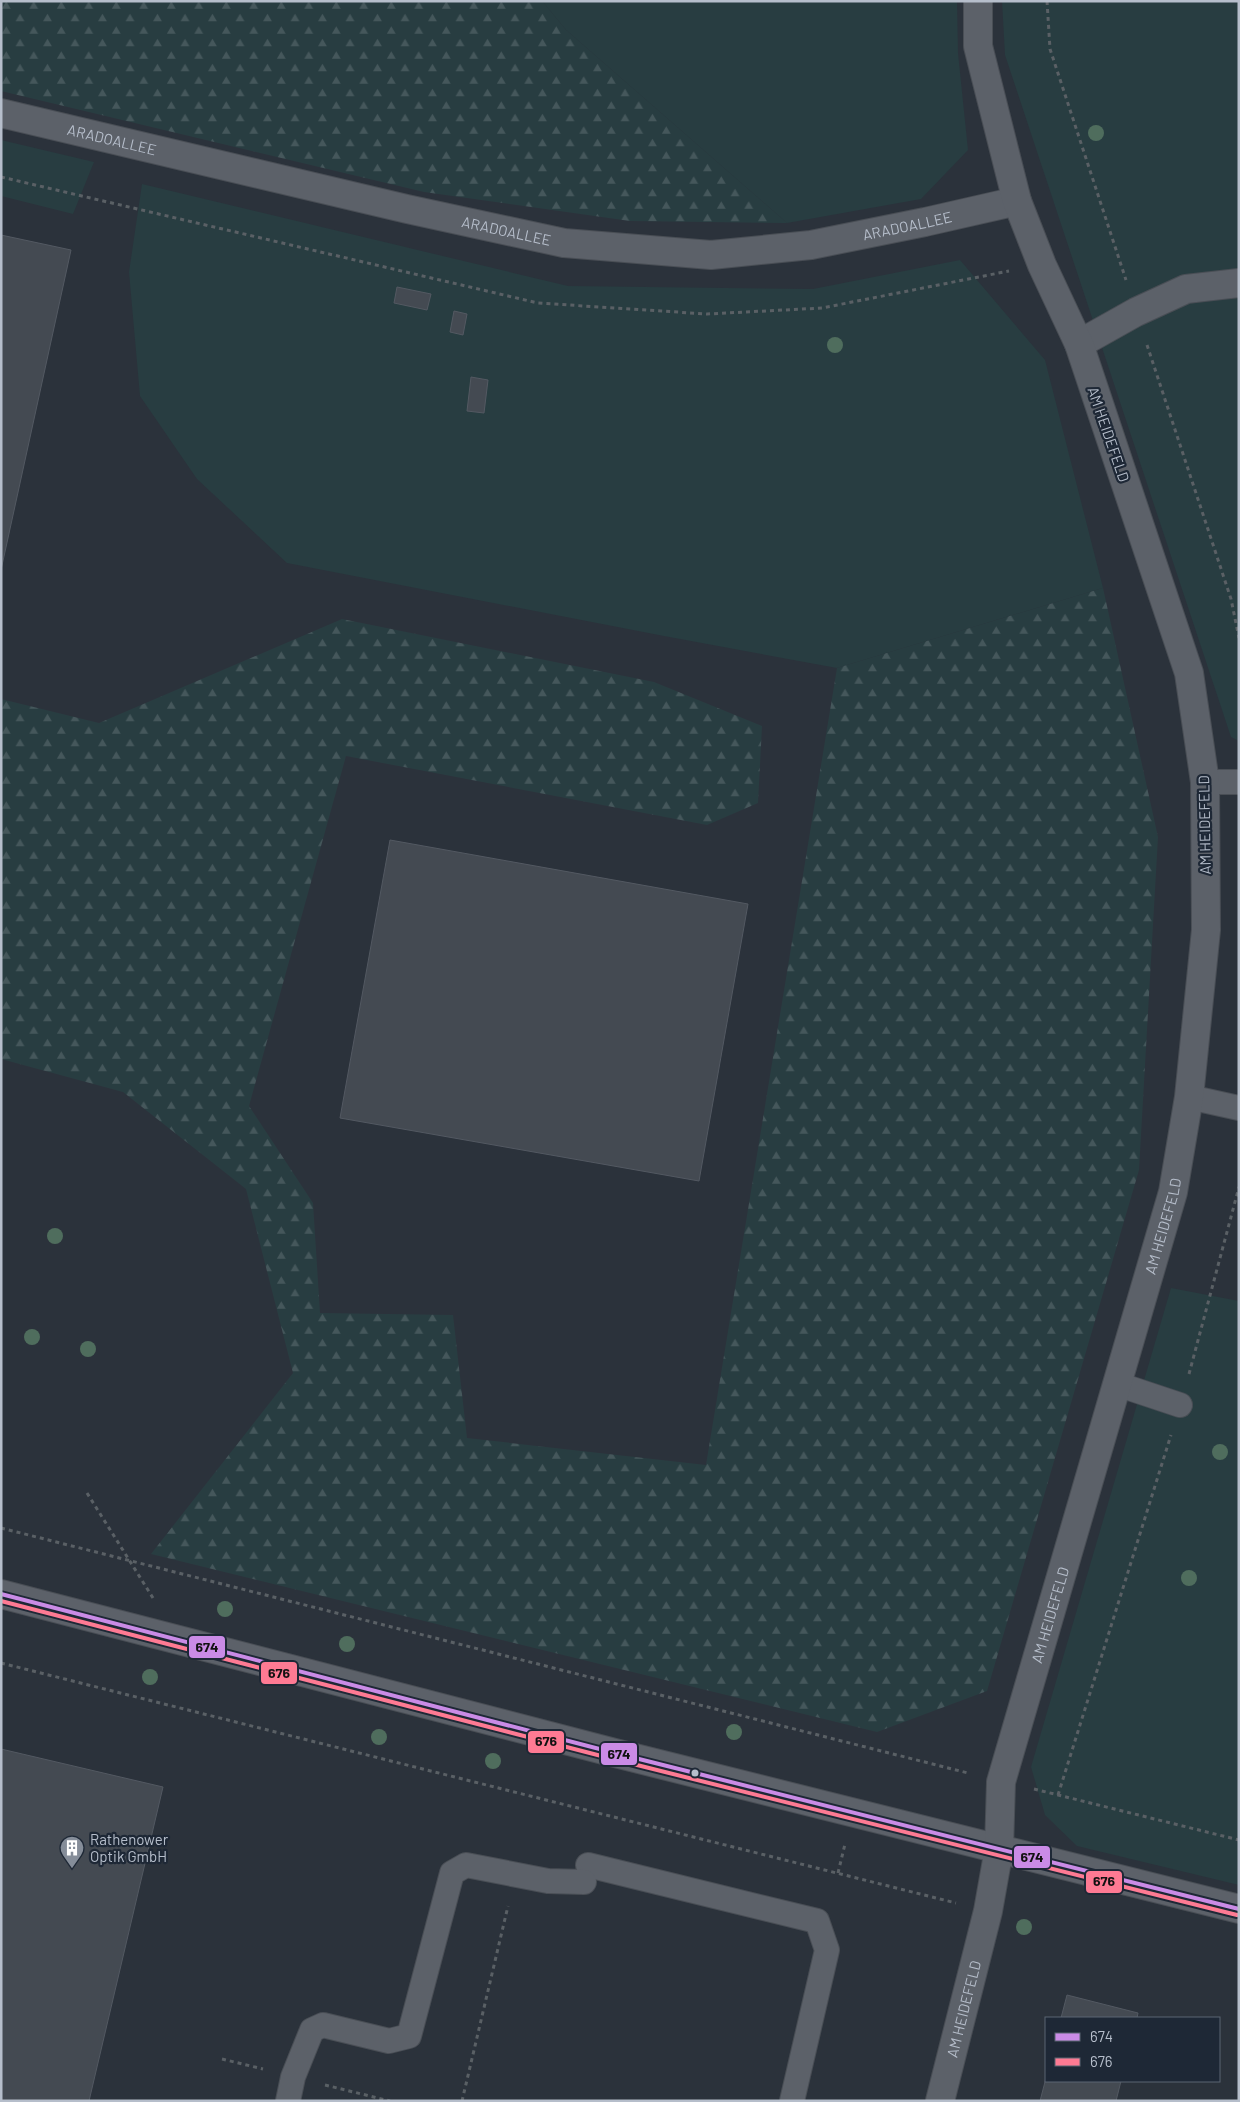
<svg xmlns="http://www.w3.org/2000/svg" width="1240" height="2102" font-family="Barlow,sans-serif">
<defs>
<pattern id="forest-firs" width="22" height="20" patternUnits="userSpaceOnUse" patternTransform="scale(1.25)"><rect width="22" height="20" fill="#283d41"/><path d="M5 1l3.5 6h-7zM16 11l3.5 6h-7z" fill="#45575b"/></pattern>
</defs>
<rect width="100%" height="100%" fill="#2b323b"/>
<g fill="#283d41">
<path d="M542 1H957L958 53 968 150 921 199 787 223 566 30Z"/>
<path d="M1002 1H1239V741L1231 737 1005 55Z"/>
<path d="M1 140 94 162 73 214 1 196Z"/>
<path d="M142 184 568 286 813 289 960 260 1045 360 1103 588 837 668 664 636 287 563 197 479 140 396 129 272Z"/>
<path d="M1171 1288 1239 1301V1885L1077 1846 1045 1815 1031 1767Z"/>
</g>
<g fill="url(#forest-firs)">
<path d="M1 1H542L566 30 787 223 630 221 424 192 1 91Z"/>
<path d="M1103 588 1158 837 1139 1170 987 1691 877 1732 151 1554 293 1373 246 1189 123 1092 1 1059V699L99 723 342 619 654 682 762 726 758 803 707 825 346 756 249 1106 313 1203 320 1313 453 1315 467 1438 706 1465 837 668Z"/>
</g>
<g fill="#444a52" stroke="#535962">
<path d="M1 235 71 250 1 570Z"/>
<path d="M397 287 431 294 427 310 394 303Z"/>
<path d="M454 311 467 314 463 335 450 332Z"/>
<path d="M471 377 488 380 484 413 467 411Z"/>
<path d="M390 840 748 904 699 1181 340 1118Z"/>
<path d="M1 1749 163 1787 89 2101H1Z"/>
<path d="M1067 1995 1138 2013 1137 2018H1061Z"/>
<path d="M1046 2078V2081H1121L1116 2101H1040Z"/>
</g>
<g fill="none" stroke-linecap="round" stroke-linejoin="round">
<defs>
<g id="lane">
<path d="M1205 782H1239"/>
<path d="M1189 1097 1239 1108"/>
<path d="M1117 1384 1180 1405"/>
<path d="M588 1865 817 1921 827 1950 792 2101"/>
<path d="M288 2101 293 2077 312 2030 323 2025 389 2041 409 2036 452 1873 466 1865 548 1881 584 1882"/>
</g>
<g id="street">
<path id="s1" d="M1 113 407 209 564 243 711 255 811 245 925 222 1017 201"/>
<path d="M1079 344 1136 312 1186 289 1239 283"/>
<path d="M1 1594 615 1753 1239 1909"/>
<path id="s2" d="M940 2101 988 1911 999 1849 1001 1782 1173 1192 1189 1097 1206 930 1205 782 1189 673 1079 344 1042 265 1017 201 978 46V1"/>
</g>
</defs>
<use href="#lane" stroke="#494e55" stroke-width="26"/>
<use href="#street" stroke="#494e55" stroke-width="30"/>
<g stroke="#5a6065" stroke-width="3" stroke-dasharray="4 4" stroke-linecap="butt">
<path d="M1047 1 1050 49 1126 280"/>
<path d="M1 177 538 303 707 314 822 308 1009 271"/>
<path d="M1147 345 1231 599 1239 638"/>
<path d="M1189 1374 1239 1187"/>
<path d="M87 1493 153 1598"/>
<path d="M1 1528 968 1773"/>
<path d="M1 1663 956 1903"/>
<path d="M1034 1789 1239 1840"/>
<path d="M1058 1795 1171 1435"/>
<path d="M838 1873 845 1844"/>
<path d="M222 2059 263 2069"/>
<path d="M325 2085 390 2101"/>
<path d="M462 2101 508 1906"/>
</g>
<use href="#lane" stroke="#5c6169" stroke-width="24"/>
<use href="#street" stroke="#5c6169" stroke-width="28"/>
<defs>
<path id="bus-1" d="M1 1594 615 1753 1239 1909"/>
<path id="bus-2" d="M1 1601 613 1759 1237 1915"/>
</defs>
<use href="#bus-1" stroke="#1e2836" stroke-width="8"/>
<use href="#bus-2" stroke="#1e2836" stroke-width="8"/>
<use href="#bus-1" stroke="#ca8be6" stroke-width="4"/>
<use href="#bus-2" stroke="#fe7a93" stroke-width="4"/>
</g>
<g fill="#4f6d5d">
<circle cx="1096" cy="133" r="8"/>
<circle cx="835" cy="345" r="8"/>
<circle cx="55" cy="1236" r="8"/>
<circle cx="32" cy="1337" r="8"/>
<circle cx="88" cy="1349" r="8"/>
<circle cx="1220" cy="1452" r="8"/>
<circle cx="1189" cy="1578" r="8"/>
<circle cx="225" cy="1609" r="8"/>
<circle cx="347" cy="1644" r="8"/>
<circle cx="150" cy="1677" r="8"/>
<circle cx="734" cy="1732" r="8"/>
<circle cx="379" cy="1737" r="8"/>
<circle cx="493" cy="1761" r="8"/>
<circle cx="1024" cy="1927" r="8"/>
</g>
<defs>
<symbol id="building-pin" viewBox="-11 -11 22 30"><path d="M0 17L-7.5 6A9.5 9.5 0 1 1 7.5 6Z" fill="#858d99" stroke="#1e2836"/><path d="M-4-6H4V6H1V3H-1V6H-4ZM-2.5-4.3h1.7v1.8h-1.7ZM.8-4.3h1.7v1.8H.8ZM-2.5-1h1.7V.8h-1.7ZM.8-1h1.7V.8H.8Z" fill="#fff"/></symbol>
</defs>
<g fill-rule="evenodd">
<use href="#building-pin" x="58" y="1834" width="28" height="38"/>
</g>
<circle fill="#b6becb" stroke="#1e2836" stroke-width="2" cx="695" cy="1773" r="4.5"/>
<g text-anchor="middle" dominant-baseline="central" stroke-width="4.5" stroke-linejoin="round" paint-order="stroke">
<g font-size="15" fill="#b6becb" stroke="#1e2836">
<text stroke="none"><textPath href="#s1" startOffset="114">ARADOALLEE</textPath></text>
<text stroke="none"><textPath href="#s1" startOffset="924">ARADOALLEE</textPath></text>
<text stroke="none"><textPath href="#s1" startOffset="519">ARADOALLEE</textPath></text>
<text transform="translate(1109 434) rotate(71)">AM HEIDEFELD</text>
<text transform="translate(1204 825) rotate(-91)">AM HEIDEFELD</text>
<text stroke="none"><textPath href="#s2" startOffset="905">AM HEIDEFELD</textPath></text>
<text stroke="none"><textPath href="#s2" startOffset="500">AM HEIDEFELD</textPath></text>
<text stroke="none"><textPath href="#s2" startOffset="95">AM HEIDEFELD</textPath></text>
</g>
<g font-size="15" fill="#b6becb" stroke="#1e2836" text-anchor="start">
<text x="90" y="1839">Rathenower<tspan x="90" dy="17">Optik GmbH</tspan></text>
</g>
</g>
<g stroke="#1e2836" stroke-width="2">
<rect x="188" y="1635" width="38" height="24" rx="5" fill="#ca8be6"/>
<rect x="260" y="1661" width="38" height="24" rx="5" fill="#fe7a93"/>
<rect x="527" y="1730" width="38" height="24" rx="5" fill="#fe7a93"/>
<rect x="600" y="1742" width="38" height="24" rx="5" fill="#ca8be6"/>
<rect x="1013" y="1845" width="38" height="24" rx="5" fill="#ca8be6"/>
<rect x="1085" y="1870" width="38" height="24" rx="5" fill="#fe7a93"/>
</g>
<g font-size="14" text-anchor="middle" font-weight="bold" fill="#111">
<text x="207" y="1652">674</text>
<text x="279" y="1678">676</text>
<text x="546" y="1746">676</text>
<text x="619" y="1759">674</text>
<text x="1032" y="1862">674</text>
<text x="1104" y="1886">676</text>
</g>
<rect width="1240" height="2102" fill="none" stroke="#b6becb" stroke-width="5"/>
<rect x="1045" y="2017" width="175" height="65" fill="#1e2836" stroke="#5b6472"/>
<rect x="1055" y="2033" width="25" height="8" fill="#ca8be6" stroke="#5b6472"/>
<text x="1090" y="2042" font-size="15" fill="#b6becb">674</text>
<rect x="1055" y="2058" width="25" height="8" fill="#fe7a93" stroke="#5b6472"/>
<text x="1090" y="2067" font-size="15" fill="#b6becb">676</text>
</svg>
